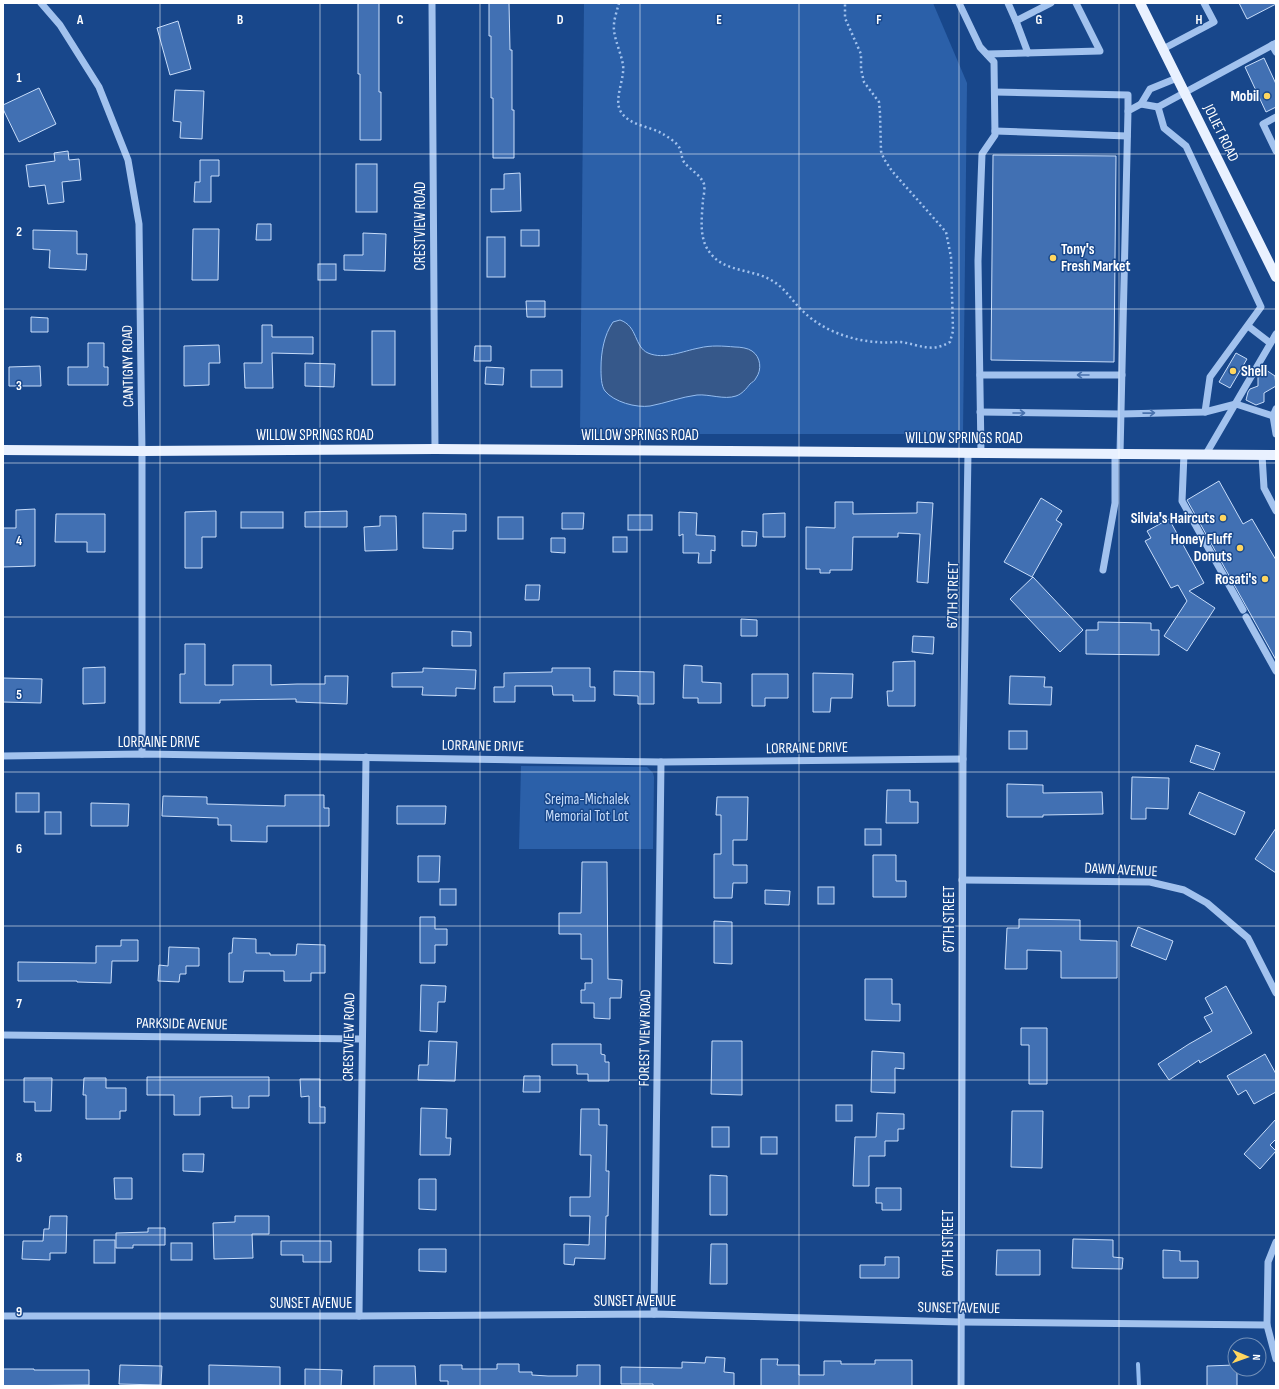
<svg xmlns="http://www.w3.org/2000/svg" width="1279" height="1389" font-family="'Sofia Sans Condensed',sans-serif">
<rect width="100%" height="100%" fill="#18478b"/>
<g fill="#2b60a9">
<path d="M584 3H933L967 83 963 434H580Z"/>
<path d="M521 766 647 767 653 773 654 777 653 849H519Z"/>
</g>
<path fill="#36588a" stroke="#95bdf0" d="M620 320C638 326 634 347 648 353 664 360 683 351 699 348 711 345 723 346 735 347 740 347 748 348 752 351 761 357 762 370 756 378 755 381 752 382 750 384 746 389 742 394 736 396 724 400 710 394 697 395 681 397 666 403 650 406 636 408 614 402 605 391 601 386 601 375 601 368 601 352 604 335 613 322Z"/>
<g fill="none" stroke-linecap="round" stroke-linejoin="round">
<path stroke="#95bdf0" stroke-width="4" d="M1138 1364 1139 1386"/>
</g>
<g fill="#4170b3" stroke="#c8ddfa">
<path d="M358 3H379V92H381V140H360V74H358Z"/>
<path d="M489 3H509L510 50H512V110H514V158H493V98H491V36H489Z"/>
<path d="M1239 3H1276V4L1247 19Z"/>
<path d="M178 21 191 69 170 75 157 28Z"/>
<path d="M1264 58 1276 84V107L1266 112 1245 67Z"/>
<path d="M39 88 56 124 19 142 3 109V105Z"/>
<path d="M175 90 204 91 202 139 180 138 181 122 173 121Z"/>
<path d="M68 151 69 160 79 159 81 180 62 182 64 202 48 204 45 185 29 187 26 165 55 161 54 153Z"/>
<path d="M993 155 1116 156 1114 362 991 360Z"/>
<path d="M200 160H219V176H211V202H194L195 182H200Z"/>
<rect x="356" y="164" width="21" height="48"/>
<path d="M520 173 521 211 491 212V189H504V174Z"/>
<path d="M257 224H271V240H256Z"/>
<path d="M193 229H219L218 280H192Z"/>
<path d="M33 230 77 231V254H87L86 270 49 268 50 250 33 249Z"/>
<rect x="521" y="230" width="18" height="16"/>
<path d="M363 233 386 234 385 271 344 270V255H363Z"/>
<rect x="487" y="237" width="18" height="40"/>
<rect x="318" y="264" width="18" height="16"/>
<path d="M526 301H545V317H527Z"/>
<path d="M31 317 48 318V332H31Z"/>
<path d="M262 325H272V337H313V354L272 353 273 388H245L244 363H262Z"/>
<rect x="372" y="331" width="23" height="54"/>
<path d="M88 343H104V367H108V385H68V367H88Z"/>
<path d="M219 345 220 363H209V385L184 386V346Z"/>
<path d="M475 346H491V361H474Z"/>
<path d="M1236 353 1247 359 1230 388 1219 382Z"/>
<path d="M305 363 335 364 334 387 305 386Z"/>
<path d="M40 366 41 386H9V367Z"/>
<path d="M486 367 504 368 503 385 485 384Z"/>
<rect x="531" y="370" width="31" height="17"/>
<path d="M1266 370 1275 376 1276 386 1264 393V402L1256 405 1246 400 1248 392 1250 389 1258 386V375Z"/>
<path d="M1219 481 1243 524 1252 519 1276 560V660L1187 500Z"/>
<path d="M1041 498 1062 511 1056 520 1062 524 1032 577 1004 562Z"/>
<path d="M835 502H853V514L917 513V502L933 503 928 583 917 582 920 534 898 533V537H853L852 570H830V573H820V569H806V527L835 528Z"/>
<path d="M35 509V566L3 567V528H16V510Z"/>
<path d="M216 511V537H202V568H185V512Z"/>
<path d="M347 511V527H305V512Z"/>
<rect x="241" y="512" width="42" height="16"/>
<path d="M679 512 697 513 696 535 715 536V551L711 550V563H698L699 553H683V534L679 536Z"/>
<path d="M423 513 466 514V531H453V549L423 548Z"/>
<path d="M562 513H584L583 529H562Z"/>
<path d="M785 513V537H763V514Z"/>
<path d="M56 514H105V552H87V542H55Z"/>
<rect x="628" y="515" width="24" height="15"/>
<path d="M380 516H396L397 550 365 551 364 527 380 526Z"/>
<rect x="498" y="517" width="25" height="22"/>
<path d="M1169 519 1204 583 1189 591 1215 608 1187 651 1164 636 1187 601 1178 585 1171 588 1145 541 1151 538 1147 531Z"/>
<path d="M742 531 757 532 756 546H742Z"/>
<rect x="613" y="537" width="14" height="15"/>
<path d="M551 538H565V553L551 552Z"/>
<path d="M1033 577 1083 630 1060 652 1010 599Z"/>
<path d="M526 585H540L539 600H525Z"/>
<path d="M741 619 757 620V636H741Z"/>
<path d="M1098 622 1151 623V630H1159V655L1086 654V630H1098Z"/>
<path d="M452 631 471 632V646H452Z"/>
<path d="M913 636 934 637 933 654 912 652Z"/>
<path d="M185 644H205V685H233V665H271V685L297 684H325V676H348L347 704 296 702V699L220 700V703H180V674H185Z"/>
<path d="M915 661V706H888L887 691H893V662Z"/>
<path d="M684 665 702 666V682L721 683V703H698V698H683Z"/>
<path d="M105 667V703L83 704V668Z"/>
<path d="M423 668 476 670 475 689 456 688V696L422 695 423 687H392V673L423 672Z"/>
<path d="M552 668H590V687H595V701H573V695H553L552 686H515V702H494V687H504V673L552 672Z"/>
<path d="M614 671 654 672V704H638V696L614 695Z"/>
<path d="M813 673 853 674 852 698H831L830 712H813Z"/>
<path d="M752 674H788V698H765V706H752Z"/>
<path d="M1010 676 1045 677 1044 687H1052L1051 705 1009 704Z"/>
<path d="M3 678 42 679 41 703 3 702Z"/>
<rect x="1009" y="731" width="18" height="18"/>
<path d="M1196 745 1220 753 1214 770 1190 762Z"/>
<path d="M1132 777 1169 778 1168 809 1146 808V819H1131Z"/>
<path d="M1007 784 1043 785V793L1102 792 1103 814 1043 815V817H1007Z"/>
<path d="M887 790H910V802H918V823H886Z"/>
<path d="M1199 792 1245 812 1235 835 1189 814Z"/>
<rect x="16" y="793" width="23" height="19"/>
<path d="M285 795H324V808H329V826H267V842L231 841V825H218V818L162 816 163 796 207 797V804L285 806Z"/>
<path d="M717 797H748L747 840H733V865H747V883H733L732 898H714V854H721V815H716Z"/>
<path d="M91 803 129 804 128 826H91Z"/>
<path d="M397 806H446L445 824H397Z"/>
<rect x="45" y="812" width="16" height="22"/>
<path d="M1276 828V873L1255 859Z"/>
<rect x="865" y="829" width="16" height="16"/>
<path d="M873 855H896V881H906V897H873Z"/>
<path d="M418 856H440L439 882H418Z"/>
<path d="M582 862H607L608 979 622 980 621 998H610V1019L594 1018V1003H581V990H585V983H592V959H581V934H559V913H581Z"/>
<rect x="818" y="887" width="16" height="17"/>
<rect x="440" y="889" width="16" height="16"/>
<path d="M765 890 790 891 789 905 765 904Z"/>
<path d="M420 917H435V929H447V945H435V963H420Z"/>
<path d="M1019 919 1080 920V940L1117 941V978H1061V951L1027 950V969H1005L1007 928H1019Z"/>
<path d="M714 921 732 922V964L714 963Z"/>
<path d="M1138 927 1173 941 1166 960 1131 946Z"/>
<path d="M233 938 256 939V953H270V955H296L297 944 325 945V973H311V981H284V971H244L243 982H229V953H232Z"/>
<path d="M121 940H138V961H112L111 983 77 982V981H18V962L96 963V946H121Z"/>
<path d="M169 947 199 948V966H186V974H180L179 982 158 981 159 965 168 966Z"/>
<path d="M865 979H892V1004H900V1021L865 1020Z"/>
<path d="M421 985 446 986 445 1002H438L437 1032 420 1031Z"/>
<path d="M1226 986 1252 1033 1200 1063 1199 1060 1169 1080 1158 1064 1189 1044 1212 1031 1204 1017 1213 1013 1205 998Z"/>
<path d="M1021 1028H1047V1084H1029V1045H1021Z"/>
<path d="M429 1041 457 1042 455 1081 418 1080 419 1065H428Z"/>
<path d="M712 1041H742V1095L711 1094Z"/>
<path d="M552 1044H601V1054L605 1055V1062H609V1081H588V1074H577V1065H552Z"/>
<path d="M872 1051 904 1053V1069L895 1068V1093L871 1092Z"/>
<path d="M1265 1054 1276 1074V1092L1254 1104 1246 1090 1238 1095 1227 1076Z"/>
<path d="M524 1076H540V1092H523Z"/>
<path d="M147 1077H269V1096H249V1108H232V1096L200 1097V1115H174V1095H147Z"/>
<path d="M24 1078H52L51 1111H35V1102H24Z"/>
<path d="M84 1078H106V1088H126V1111H120V1119H86V1095H83Z"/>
<path d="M300 1079H320V1107H325V1123H309V1096L301 1097Z"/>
<rect x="836" y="1105" width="16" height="16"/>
<path d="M421 1108 447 1109 446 1138H451L450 1155H420Z"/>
<path d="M581 1109H599V1125H607L606 1171H609L608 1216H606L605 1259 575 1258 574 1265 564 1264V1244L589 1245 590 1216H570V1197H590L591 1155H580Z"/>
<path d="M1012 1111H1043L1042 1168 1011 1167Z"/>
<path d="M877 1113 904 1114V1129H898V1141H885V1156H869V1186H853L855 1137H876Z"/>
<path d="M1276 1119V1139L1270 1145 1276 1151 1260 1169 1244 1154Z"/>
<rect x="712" y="1127" width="17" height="20"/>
<rect x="761" y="1137" width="16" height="17"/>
<path d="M183 1154H204L203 1172 183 1171Z"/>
<path d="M710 1175 727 1176V1215H710Z"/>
<path d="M114 1178H132V1199H115Z"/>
<path d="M419 1179H436V1210L419 1209Z"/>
<path d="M876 1188H901V1210H882V1203H876Z"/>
<path d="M50 1216H67L66 1253H50V1260L22 1259 23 1241H43L44 1229H49Z"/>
<path d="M235 1216H269V1234H252L253 1258 214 1259 213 1223 235 1222Z"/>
<path d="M148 1228H165V1245H133V1248H116V1233L148 1232Z"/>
<path d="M1073 1239 1113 1240V1257L1123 1258 1122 1269 1072 1268Z"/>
<rect x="94" y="1240" width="21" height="23"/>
<path d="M281 1241H331V1262H303V1255H281Z"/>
<rect x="171" y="1243" width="21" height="17"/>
<path d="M711 1244H727V1284H710Z"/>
<path d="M419 1249H446V1272L419 1271Z"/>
<path d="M997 1250H1040V1275H996Z"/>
<path d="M1163 1250 1180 1251V1261H1198V1278H1163Z"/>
<path d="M885 1257H899V1278H860V1265H885Z"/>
<path d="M706 1357 725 1358 724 1372 734 1373V1386H653V1384H621V1367L682 1368V1362L705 1363Z"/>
<path d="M761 1359H778L777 1365H799V1375H824V1361H841V1364H875V1360H912V1386H761Z"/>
<path d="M497 1364H519V1372H532V1375L548 1376H577V1365H600V1386H448V1381H440V1365H462V1369H497Z"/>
<path d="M120 1365 162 1366 161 1385 119 1384Z"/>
<path d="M209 1365 280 1367V1386H209Z"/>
<path d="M1235 1365V1369H1237V1386H1207V1366Z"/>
<path d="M374 1366H415L416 1386H374Z"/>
<path d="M3 1369H34V1370H89V1385L3 1386Z"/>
<path d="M305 1369 342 1370 341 1386H305Z"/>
</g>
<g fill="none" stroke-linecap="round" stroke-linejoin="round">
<path stroke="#a2c2ee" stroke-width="2.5" stroke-dasharray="2 3" stroke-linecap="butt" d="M619 3C617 11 613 21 614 30 615 41 621 53 623 65 625 79 613 100 621 112 630 126 650 126 663 134 668 137 677 143 679 147 682 152 681 157 684 162 690 170 700 174 704 184 705 188 704 195 703 199 702 218 698 239 711 254 725 272 752 269 771 280 787 289 792 302 805 313 822 330 853 341 877 342 885 343 893 342 901 342 921 345 931 353 950 342L953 331 951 257 946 232 892 171 884 159 881 151 880 113 879 102 864 82 861 69V54L845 18V3"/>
<g stroke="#a2c2ee" stroke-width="7">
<path d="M41 3 60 25 99 87 128 160 139 224 142 451V754"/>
<path d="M432 3 435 449"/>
<path d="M959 3 980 47 994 62 995 135 982 154 978 261 981 453"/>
<path d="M1008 3 1016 21 1051 3"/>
<path d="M1016 21 1028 53"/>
<path d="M1272 45 1276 52"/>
<path d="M1163 49 1214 22 1204 3"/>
<path d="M987 54 1100 51 1076 3"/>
<path d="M1177 78 1150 89 1141 104 1158 107 1276 43"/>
<path d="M995 92 1128 95V111"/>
<path d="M1158 107 1164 128 1186 146 1261 307 1210 377 1205 412"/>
<path d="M1276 117 1263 124 1276 151"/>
<path d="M995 131 1127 136"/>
<path d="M1248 326 1270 343"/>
<path d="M980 375H1122"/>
<path d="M1276 409 1273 416 1276 434"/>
<path d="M980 412 1121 414 1205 412 1236 404 1273 416"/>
<path d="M1120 454 1128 111 1141 104"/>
<path d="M1184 454 1182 501 1243 610"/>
<path d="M1206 454 1276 334"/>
<path d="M1262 455 1264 488 1276 511"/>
<path d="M1103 570 1115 503V454"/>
<path d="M1246 617 1276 671"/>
<path d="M3 756 142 754 661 762 963 759"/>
<path d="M962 880 1150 882 1184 890 1207 903 1248 938 1276 993"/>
<path d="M3 1035 361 1039"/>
<path d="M1276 1242 1268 1262 1267 1325 1276 1359"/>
<path d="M654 1314 661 762"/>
<path d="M3 1316H359L654 1314 961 1322 1267 1325"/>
<path d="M359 1316 366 757"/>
<path d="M961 1386 963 759 968 453"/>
</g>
<g stroke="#e9f1ff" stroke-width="10">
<path d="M1140 3 1276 277"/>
<path d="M3 450 142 451 435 449 1276 455"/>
</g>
</g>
<defs><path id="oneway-shaft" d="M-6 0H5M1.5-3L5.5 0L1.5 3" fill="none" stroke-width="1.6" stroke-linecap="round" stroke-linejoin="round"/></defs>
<g stroke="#4872ae">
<use href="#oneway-shaft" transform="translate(1083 375) rotate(180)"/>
<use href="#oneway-shaft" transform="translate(1019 413)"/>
<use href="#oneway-shaft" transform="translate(1149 413) rotate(-1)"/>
</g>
<path fill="none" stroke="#fff" stroke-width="1" stroke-opacity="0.55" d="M160 3V1386M320 3V1386M480 3V1386M640 3V1386M799 3V1386M959 3V1386M1119 3V1386M3 154H1276M3 309H1276M3 463H1276M3 617H1276M3 772H1276M3 926H1276M3 1080H1276M3 1235H1276"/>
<g fill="#ffd65f" stroke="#18478b" stroke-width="1.5">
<circle cx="1267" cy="96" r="4"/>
<circle cx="1053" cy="258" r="4"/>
<circle cx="1233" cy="371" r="4"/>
<circle cx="1223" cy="518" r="4"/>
<circle cx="1240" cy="548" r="4"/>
<circle cx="1265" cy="579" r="4"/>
</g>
<g text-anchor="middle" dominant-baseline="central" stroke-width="3" stroke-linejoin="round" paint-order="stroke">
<g font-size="15" font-weight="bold" fill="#fff" stroke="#18478b" text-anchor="end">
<text x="1259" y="96">Mobil</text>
<text x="1061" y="249" text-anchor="start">Tony's<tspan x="1061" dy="17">Fresh Market</tspan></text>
<text x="1241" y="371" text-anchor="start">Shell</text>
<text x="1215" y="518">Silvia's Haircuts</text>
<text x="1232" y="539">Honey Fluff<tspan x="1232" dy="17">Donuts</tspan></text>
<text x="1257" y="579">Rosati's</text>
</g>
<g font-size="15" fill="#fff" stroke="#18478b">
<text transform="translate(1221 133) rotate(64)">JOLIET ROAD</text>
<text transform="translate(420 226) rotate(-90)">CRESTVIEW ROAD</text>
<text transform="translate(128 366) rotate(-91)">CANTIGNY ROAD</text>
<text x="315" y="435">WILLOW SPRINGS ROAD</text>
<text x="640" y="435">WILLOW SPRINGS ROAD</text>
<text x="964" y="438">WILLOW SPRINGS ROAD</text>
<text transform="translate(953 595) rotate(-89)">67TH STREET</text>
<text x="159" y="742">LORRAINE DRIVE</text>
<text transform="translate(483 746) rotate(1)">LORRAINE DRIVE</text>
<text transform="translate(807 748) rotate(-1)">LORRAINE DRIVE</text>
<text transform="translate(1121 870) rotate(3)">DAWN AVENUE</text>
<text transform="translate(949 919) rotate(-90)">67TH STREET</text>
<text transform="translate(182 1024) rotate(1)">PARKSIDE AVENUE</text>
<text transform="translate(349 1037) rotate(-89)">CRESTVIEW ROAD</text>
<text transform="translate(645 1038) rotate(-89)">FOREST VIEW ROAD</text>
<text transform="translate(948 1243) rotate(-90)">67TH STREET</text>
<text x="635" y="1301">SUNSET AVENUE</text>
<text x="311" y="1303">SUNSET AVENUE</text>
<text transform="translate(959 1308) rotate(1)">SUNSET AVENUE</text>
</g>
<g font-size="15" fill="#c8ddfa" stroke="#18478b">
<text x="587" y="799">Srejma-Michalek<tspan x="587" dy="17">Memorial Tot Lot</tspan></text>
</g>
</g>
<g font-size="13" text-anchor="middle" font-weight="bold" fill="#fff" stroke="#18478b" stroke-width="3" stroke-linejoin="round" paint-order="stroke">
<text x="80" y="24">A</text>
<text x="240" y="24">B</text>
<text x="400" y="24">C</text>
<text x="560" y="24">D</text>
<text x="719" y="24">E</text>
<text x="879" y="24">F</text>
<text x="1039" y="24">G</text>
<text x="1199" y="24">H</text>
<text x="19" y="82">1</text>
<text x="19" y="236">2</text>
<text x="19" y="390">3</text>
<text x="19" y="545">4</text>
<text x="19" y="699">5</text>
<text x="19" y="853">6</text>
<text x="19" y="1008">7</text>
<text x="19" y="1162">8</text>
<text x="19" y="1316">9</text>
</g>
<rect width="1279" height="1389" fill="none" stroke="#ffffff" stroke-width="8"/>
<g transform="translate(1247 1357) rotate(92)"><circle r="19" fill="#18478b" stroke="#7491b9"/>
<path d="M0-3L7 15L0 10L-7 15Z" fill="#ffd65f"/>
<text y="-6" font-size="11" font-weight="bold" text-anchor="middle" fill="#ffffff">N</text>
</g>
</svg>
